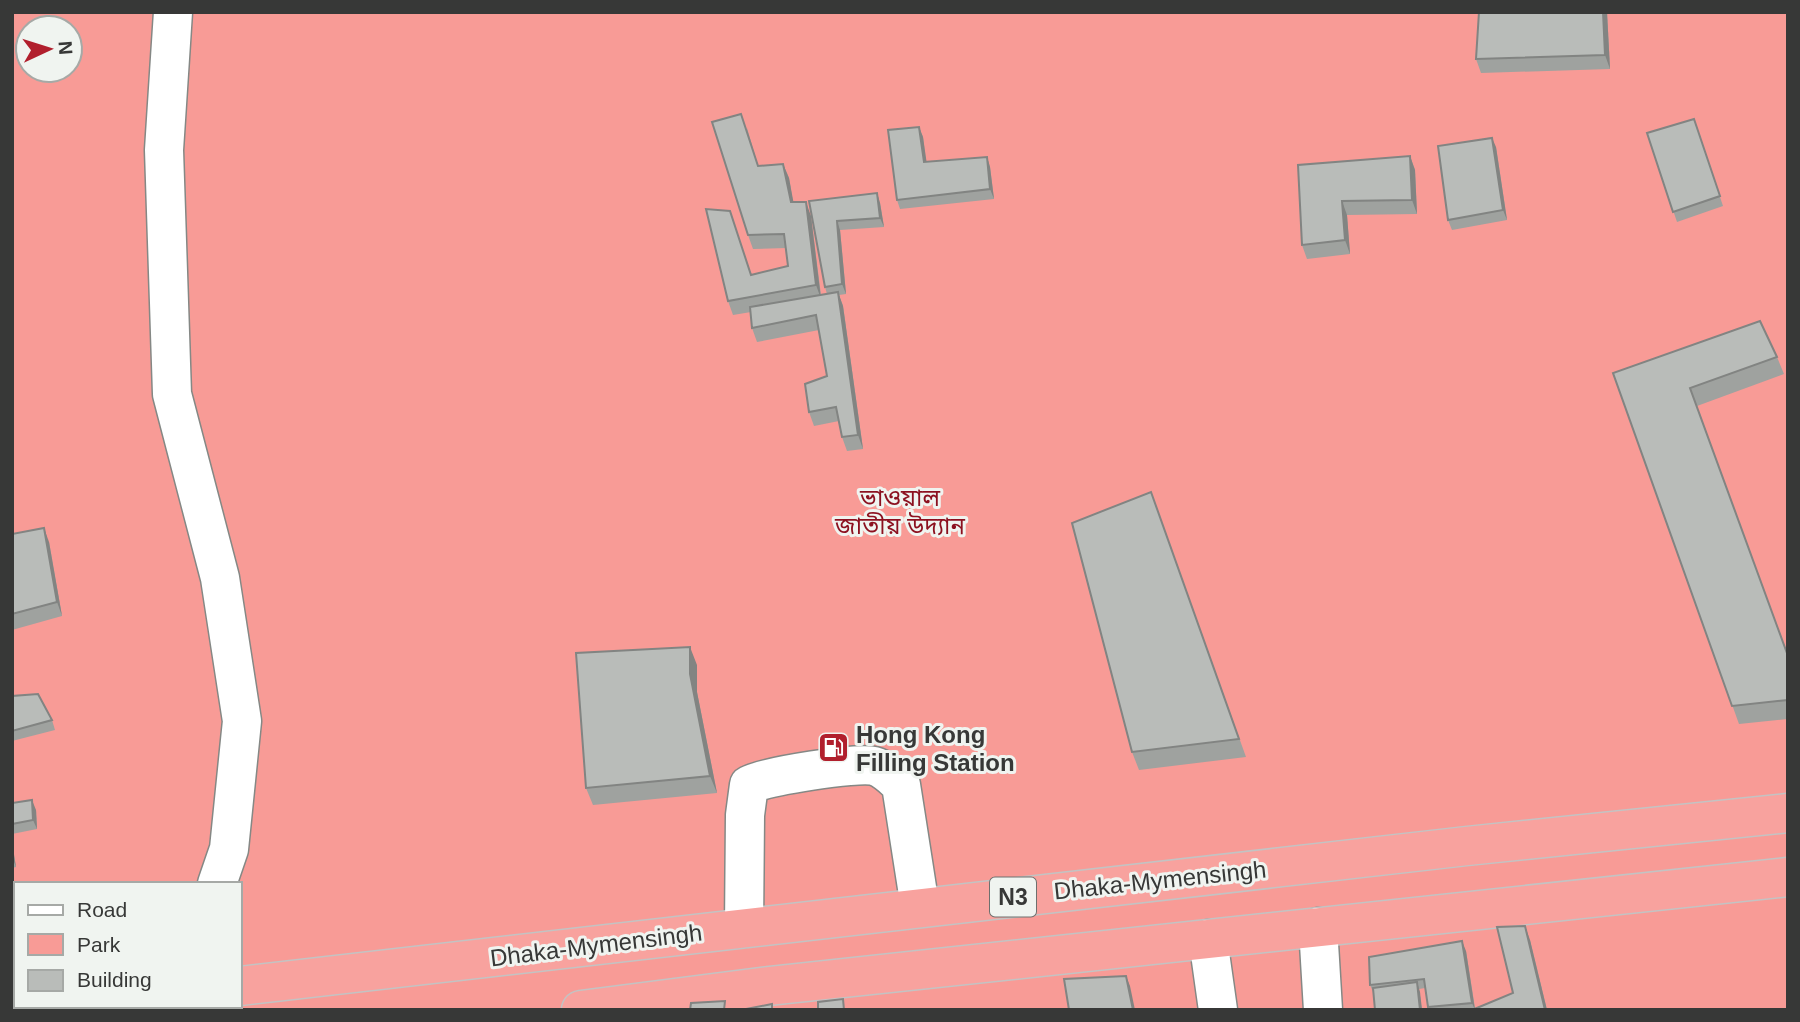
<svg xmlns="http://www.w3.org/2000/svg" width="1800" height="1022" font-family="Helvetica,'Noto Sans Bengali',sans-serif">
<rect width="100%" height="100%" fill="#e3e7e3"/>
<path fill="#f89b96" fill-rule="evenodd" d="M12 12H1788V1010H12ZM28 28H70V70H28ZM16 884H240V1006H16Z"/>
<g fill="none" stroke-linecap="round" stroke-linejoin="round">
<defs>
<g id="minor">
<path d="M173 12 164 150 172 394 220 578 242 721 229 849 217 884"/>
<path d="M1318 927 1323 1010"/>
<path d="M744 928 745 815 749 785C767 776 856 762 874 766 885 769 893 778 901 785L920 907"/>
<path d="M1208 939 1218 1010"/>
<path d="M178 1006 179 1010"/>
</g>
<g id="highway">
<path d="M240 986 1467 846 1788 813"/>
<path d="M68 1010 91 1006"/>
<path d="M581 1010 769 986 1788 877"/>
</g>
</defs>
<use href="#minor" stroke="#858885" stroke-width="41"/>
<use href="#highway" stroke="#c3c3c3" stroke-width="41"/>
<use href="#minor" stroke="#fff" stroke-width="38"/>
<use href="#highway" stroke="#f8a29e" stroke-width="38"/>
</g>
<g fill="#9fa29f">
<path d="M1479 12H1607L1610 69 1481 73 1476 59Z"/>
<path d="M1694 119 1723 206 1677 222 1647 133Z"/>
<path d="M919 127 923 137 926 162 987 157 990 167 994 199 900 209 897 200Z"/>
<path d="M747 128 758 166 783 164 789 178 793 202 811 216 821 295 827 294 825 287 809 201 877 193 880 203 884 227 840 230 846 294 839 295 843 306 863 449 847 451 842 437 839 421 814 426 809 412 827 376 819 330 757 342 752 328 751 312 733 315 728 301 752 275 788 266 786 248 753 249 748 235Z"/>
<path d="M1496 147 1507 220 1452 230 1448 220Z"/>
<path d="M1410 156 1415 170 1417 214 1347 215 1350 254 1307 259 1302 245 1298 165Z"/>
<path d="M1777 357 1784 374 1697 406 1788 656V719L1739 724 1613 373Z"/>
<path d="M1151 492 1246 757 1139 770 1132 752Z"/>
<path d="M12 534 49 542 62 616 12 630Z"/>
<path d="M697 665V692L717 793 593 805 586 788Z"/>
<path d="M12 696 52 720 55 730 12 741Z"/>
<path d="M12 803 36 810 37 829 12 834Z"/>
<path d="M12 845 16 867 12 868Z"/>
<path d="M1530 940 1547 1010H1429L1425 988 1419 989 1422 1010H1375L1374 994 1370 985 1466 951 1475 1008 1513 993Z"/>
</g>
<g fill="#828482">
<path d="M1603 12H1607L1610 69 1605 55Z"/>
<path d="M919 127 923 137 928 172 924 162Z"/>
<path d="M1492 138 1496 147 1507 220 1503 210Z"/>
<path d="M1410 156 1415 170 1417 214 1412 200Z"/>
<path d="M987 157 990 167 994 199 990 189Z"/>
<path d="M783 164 789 178 796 216 791 202Z"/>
<path d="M877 193 880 203 884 227 880 218Z"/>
<path d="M1342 201 1347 215 1350 254 1345 240Z"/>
<path d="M806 202 811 216 821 299 816 285Z"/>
<path d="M837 221 840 230 846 294 842 284Z"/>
<path d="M838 292 843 306 863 449 858 435Z"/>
<path d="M44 528 49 542 62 616 57 602Z"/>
<path d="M690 647 697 665V692L717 793 710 776 690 674Z"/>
<path d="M32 800 36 810 37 829 33 820Z"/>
<path d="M12 845 13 848 16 867 12 857Z"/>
<path d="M1525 926 1530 940 1547 1010H1545Z"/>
<path d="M1462 941 1466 951 1475 1010 1472 1003Z"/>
<path d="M1126 976 1130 986 1135 1010H1133Z"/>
<path d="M1417 982 1420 992 1422 1010H1420Z"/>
</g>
<g fill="#b9bcb9" stroke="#828482" stroke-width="2">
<path d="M1479 12H1603L1605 55 1476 59Z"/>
<path d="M741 114 758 166 783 164 791 202H806L816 285 728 301 706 209 730 211 751 275 788 266 784 234 748 235 712 122Z"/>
<path d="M1694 119 1720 196 1673 212 1647 133Z"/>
<path d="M919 127 924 162 987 157 990 189 897 200 888 130Z"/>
<path d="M1492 138 1503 210 1448 220 1438 146Z"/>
<path d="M1410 156 1412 200 1342 201 1345 240 1302 245 1298 165Z"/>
<path d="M877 193 880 218 837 221 842 284 825 287 809 201Z"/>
<path d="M838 292 858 435 842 437 836 407 809 412 805 384 827 376 816 315 752 328 750 307Z"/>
<path d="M1760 321 1777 357 1690 388 1788 656V700L1732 706 1613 373Z"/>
<path d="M1151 492 1239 739 1132 752 1072 523Z"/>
<path d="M44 528 57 602 12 614V534Z"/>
<path d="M690 647V674L710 776 586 788 576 653Z"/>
<path d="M38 694 52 720 12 731V696Z"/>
<path d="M32 800 33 820 12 824V803Z"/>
<path d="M1525 926 1545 1010H1472L1513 993 1497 927Z"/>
<path d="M1462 941 1472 1003 1428 1007 1424 979 1370 985 1369 957Z"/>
<path d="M1126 976 1133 1010H1069L1064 979Z"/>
<path d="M1417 982 1420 1010H1375L1373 988Z"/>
<path d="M843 999 844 1010H818V1002Z"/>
<path d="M725 1001 724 1010H690L691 1003Z"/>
<path d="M772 1004V1010H741Z"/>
</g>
<defs>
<symbol id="fuel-square" viewBox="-11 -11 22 22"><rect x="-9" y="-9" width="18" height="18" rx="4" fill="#b11f2d" stroke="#f0f4f0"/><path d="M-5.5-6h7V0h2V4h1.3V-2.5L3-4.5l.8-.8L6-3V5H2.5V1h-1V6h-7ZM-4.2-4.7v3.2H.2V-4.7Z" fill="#fff"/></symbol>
</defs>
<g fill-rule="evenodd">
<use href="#fuel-square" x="816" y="730" width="35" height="35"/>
</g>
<g text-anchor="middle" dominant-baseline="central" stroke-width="6" stroke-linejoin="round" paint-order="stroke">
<rect fill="#f0f4f0" stroke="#6e706e" stroke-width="2" x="990" y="877.5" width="46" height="39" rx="5"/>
<g font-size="23" font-weight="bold" fill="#373837">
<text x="1013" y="897">N3</text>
</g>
<g font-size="24" fill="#8c101f" stroke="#f0f4f0">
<text x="900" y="497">ভাওয়াল<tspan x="900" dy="28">জাতীয় উদ্যান</tspan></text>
</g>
<g font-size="24" font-weight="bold" fill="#373837" stroke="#f0f4f0" text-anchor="start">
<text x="856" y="734">Hong Kong<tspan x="856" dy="28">Filling Station</tspan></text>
</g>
<g font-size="24" fill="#373837" stroke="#f0f4f0">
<text transform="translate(1160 880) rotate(-6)">Dhaka-Mymensingh</text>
<text transform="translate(596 945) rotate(-7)">Dhaka-Mymensingh</text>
</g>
</g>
<rect width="1800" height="1022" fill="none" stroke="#373837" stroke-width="28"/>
<rect x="14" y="882" width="228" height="126" fill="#f0f4f0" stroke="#a6a9a6" stroke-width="2"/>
<rect x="28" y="905" width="35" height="10" fill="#ffffff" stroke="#a6a9a6" stroke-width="2"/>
<text x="77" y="917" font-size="21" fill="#373837">Road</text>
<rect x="28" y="934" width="35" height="21" fill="#f89b96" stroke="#a6a9a6" stroke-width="2"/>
<text x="77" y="952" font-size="21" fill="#373837">Park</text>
<rect x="28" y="970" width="35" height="21" fill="#b9bcb9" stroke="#a6a9a6" stroke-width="2"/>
<text x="77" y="987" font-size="21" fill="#373837">Building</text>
<g transform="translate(49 49) rotate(86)"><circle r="33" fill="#f0f4f0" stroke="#a6a9a6" stroke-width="2"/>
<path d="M0-5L12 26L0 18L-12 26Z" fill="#b11f2d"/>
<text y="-10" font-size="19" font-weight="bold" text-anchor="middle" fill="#373837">N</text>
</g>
</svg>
